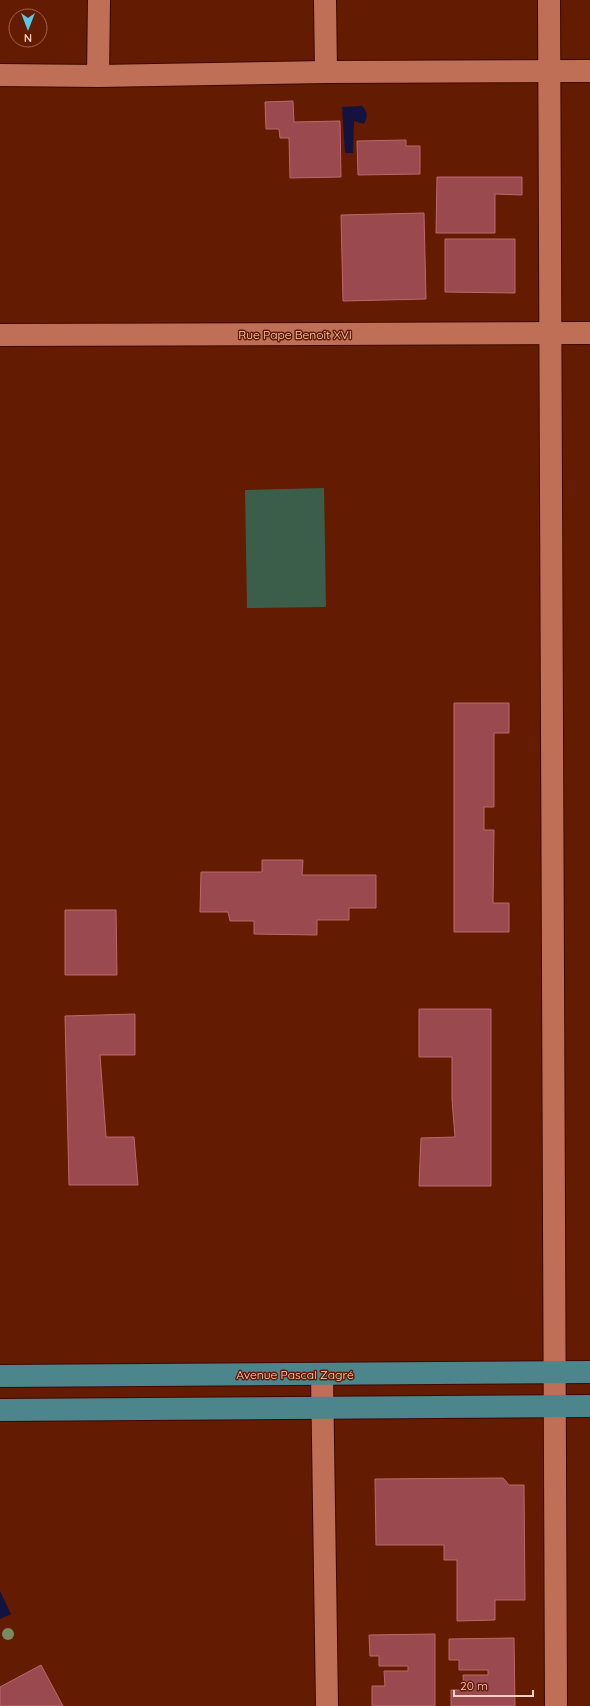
<svg xmlns="http://www.w3.org/2000/svg" width="590" height="1706" font-family="Quicksand,sans-serif">
<rect width="100%" height="100%" fill="#631b02"/>
<path fill="#3a5e49" d="M324 488 326 607 247 608 245 490Z"/>
<g fill="#141340">
<path d="M362 106C368 112 368 117 364 124L354 121 353 153H345L342 107Z"/>
<path d="M0 1591 11 1614 0 1619Z"/>
</g>
<g fill="#9a4a4e" stroke="#bd686c">
<path d="M293 101 294 122 340 121 341 177 290 178 289 138H280L279 129H266L265 102Z"/>
<path d="M406 140V146H420V174L358 175 357 141Z"/>
<path d="M437 177H522V195L495 194V233H436Z"/>
<path d="M424 213 426 299 343 301 341 215Z"/>
<path d="M445 239H515V293L445 292Z"/>
<path d="M454 703H509V733H494V807H484V830H494L493 903H509V932H454Z"/>
<path d="M262 860H303L302 875H376V908H349V920H317V935L254 934V921H230L228 912H200L201 872H262Z"/>
<path d="M65 910H116L117 975H65Z"/>
<path d="M419 1009H491V1186H419L421 1138 455 1137 452 1100V1057H419Z"/>
<path d="M135 1014V1055H100L106 1137H134L138 1185H69L65 1016Z"/>
<path d="M503 1478 509 1485H524L525 1600H495V1620L457 1621V1560H444V1545H376L375 1479Z"/>
<path d="M435 1634V1706H372V1686H385L384 1671H408V1666H379V1656H370L369 1635Z"/>
<path d="M514 1638 515 1706H451V1690H464L463 1675H488V1670H459V1660H449V1639Z"/>
<path d="M41 1665 63 1706H0V1687Z"/>
</g>
<g fill="none" stroke-linecap="round" stroke-linejoin="round">
<defs>
<g id="minor">
<path d="M325 0 326 72"/>
<path d="M549 0 556 1706"/>
<path d="M0 75 98 76 326 72 590 71"/>
<path d="M98 76 99 0"/>
<path d="M0 335 590 333"/>
<path d="M322 1374 327 1706"/>
</g>
<g id="major">
<path d="M0 1376 590 1372"/>
<path d="M0 1410 590 1406"/>
</g>
</defs>
<use href="#minor" stroke="#3e0800" stroke-width="24"/>
<use href="#major" stroke="#3e0800" stroke-width="24"/>
<use href="#minor" stroke="#bf6f56" stroke-width="22"/>
<use href="#major" stroke="#4c858b" stroke-width="22"/>
</g>
<circle fill="#7a8b63" cx="8" cy="1634" r="6"/>
<g text-anchor="middle" dominant-baseline="central" stroke-width="3" stroke-linejoin="round" paint-order="stroke">
<g font-size="12" fill="#fdd0c2" stroke="#631b02">
<text x="295" y="334">Rue Pape Benoît XVI</text>
<text x="295" y="1374">Avenue Pascal Zagré</text>
</g>
</g>
<g transform="translate(28 28) rotate(180)"><circle r="19" fill="#631b02" stroke="#a1634f"/>
<path d="M0-3L7 15L0 10L-7 15Z" fill="#5ac8e5"/>
<text y="-6" font-size="11" font-weight="bold" text-anchor="middle" fill="#fdd0c2">N</text>
</g>
<path d="M454 1690v6h79v-6" fill="none" stroke="#fdd0c2" stroke-width="2"/>
<text x="460" y="1690" font-size="12" fill="#fdd0c2" stroke="#631b02" stroke-width="3" paint-order="stroke">20 m</text>
</svg>
